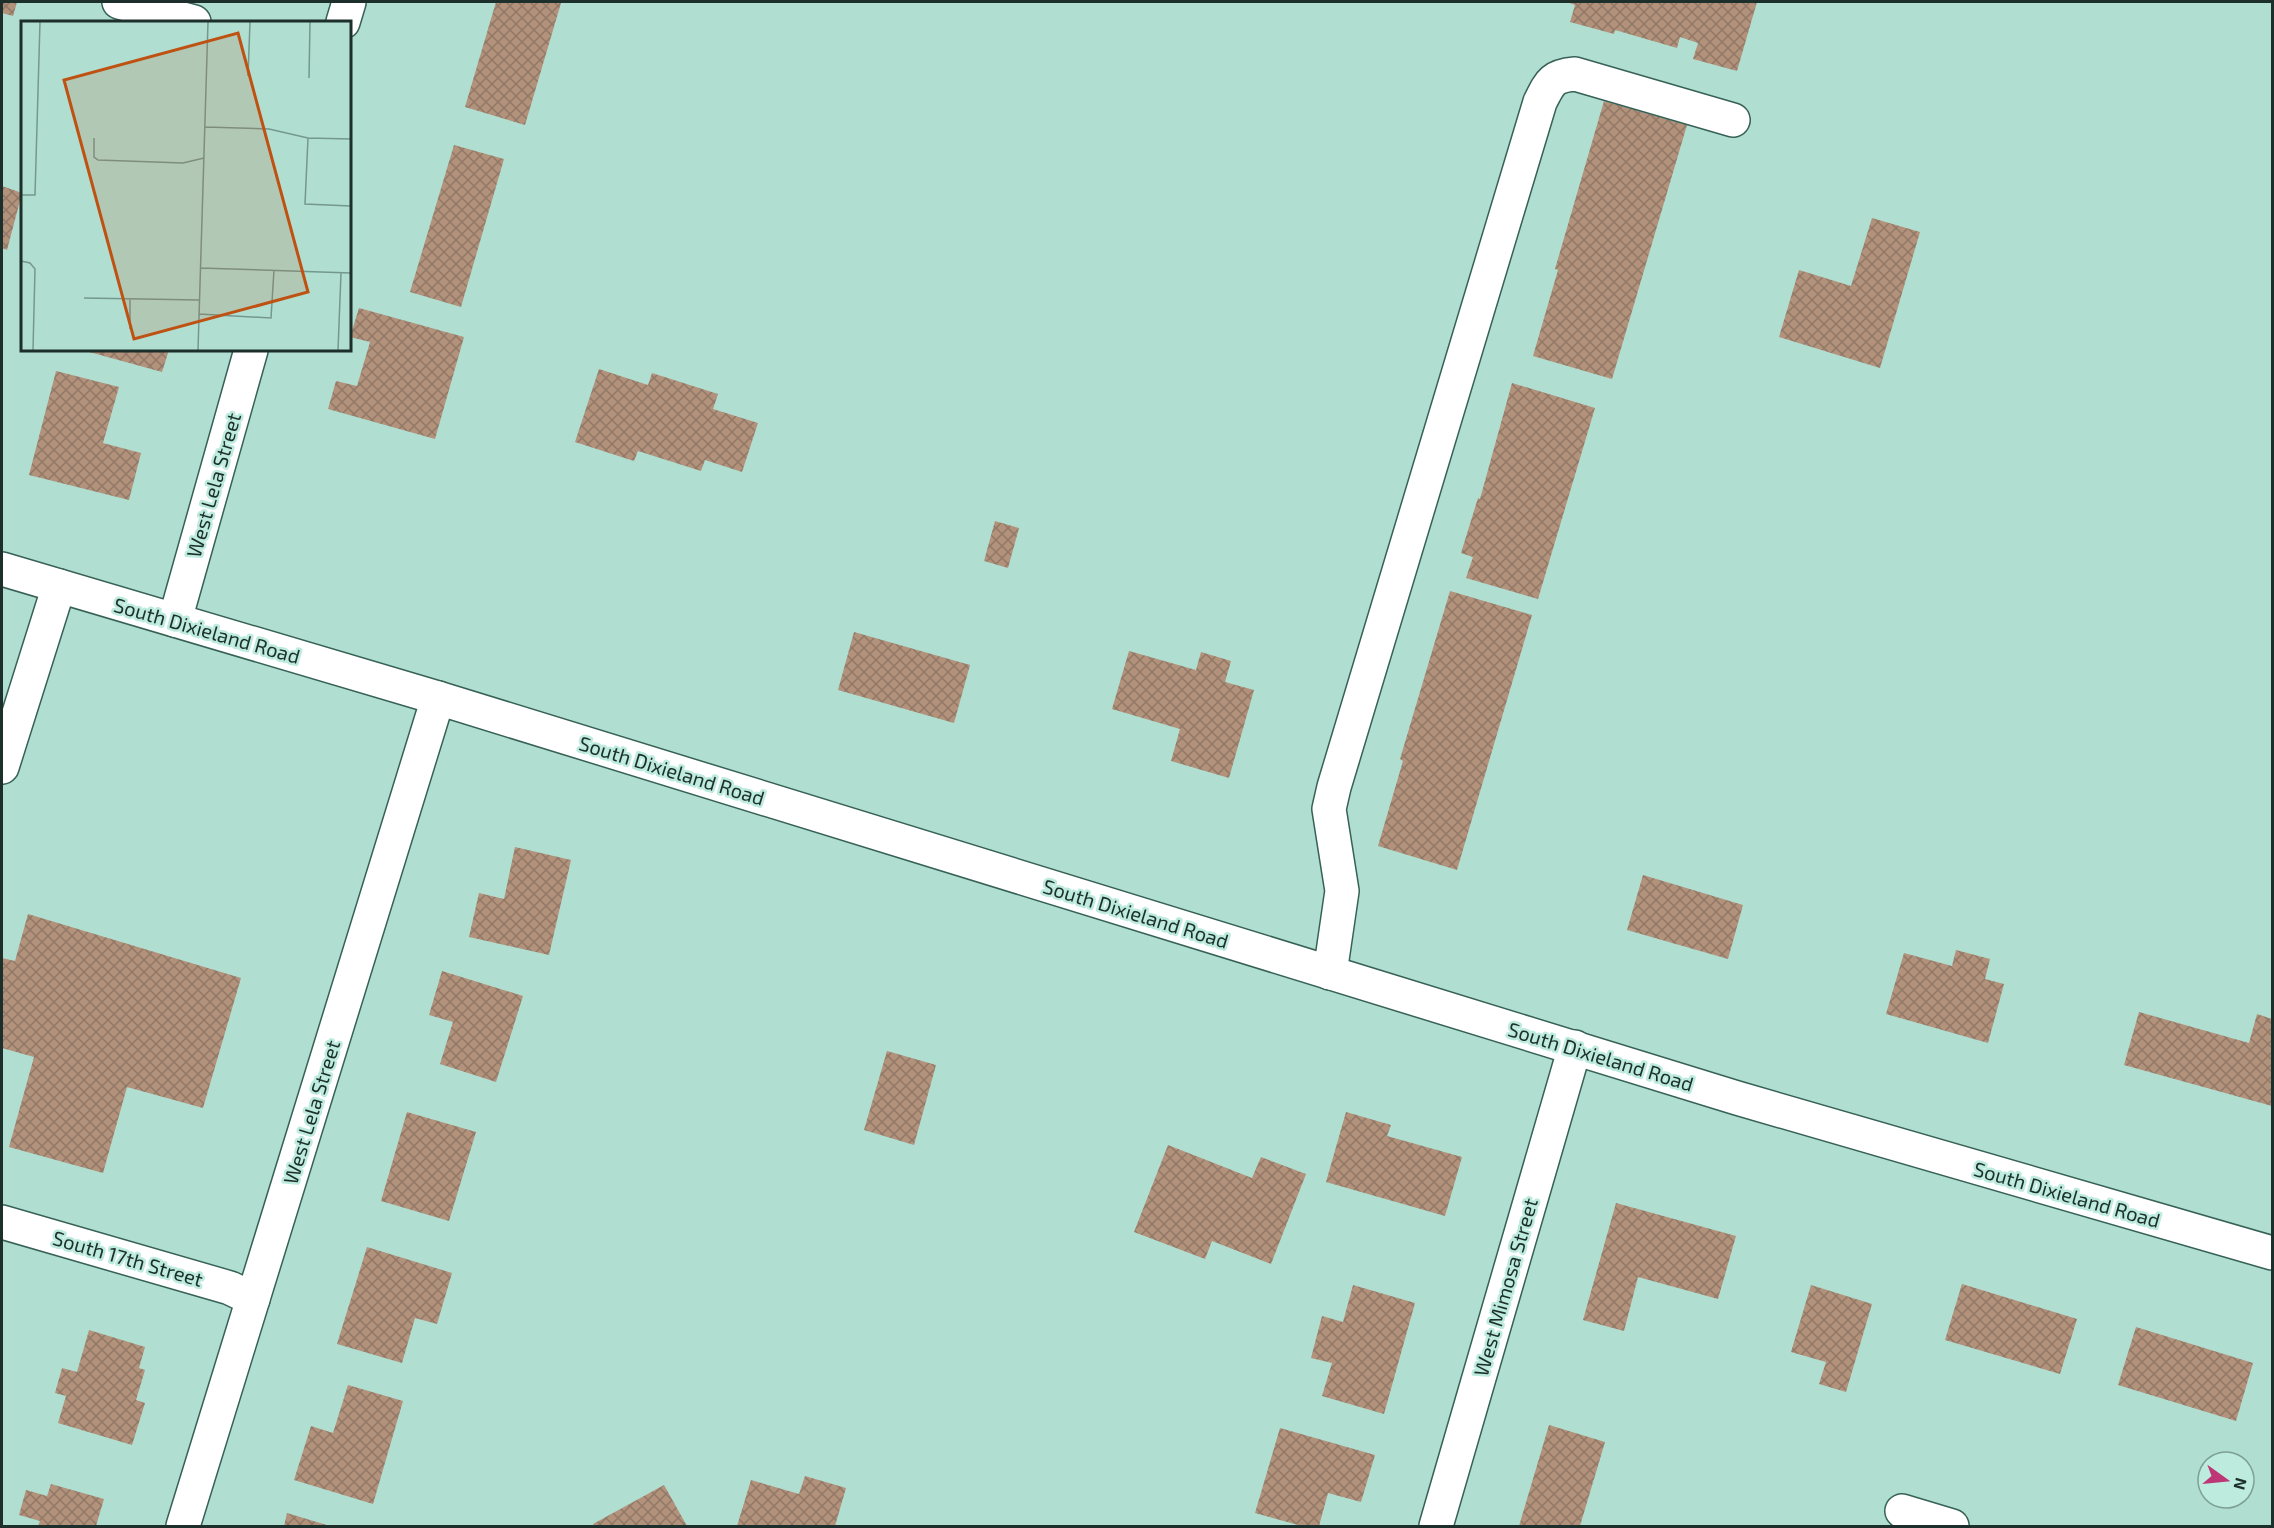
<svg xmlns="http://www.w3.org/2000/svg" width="2274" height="1528" font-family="'Exo 2',sans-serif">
<defs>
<pattern id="building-cross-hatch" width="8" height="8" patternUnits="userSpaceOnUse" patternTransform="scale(1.5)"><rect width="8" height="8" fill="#b3927c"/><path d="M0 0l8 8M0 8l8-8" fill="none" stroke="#917866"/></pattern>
</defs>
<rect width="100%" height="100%" fill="#b0ded1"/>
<g fill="url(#building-cross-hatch)">
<path d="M2 2H17L13 16 2 13Z"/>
<path d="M496 2 561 3 525 125 465 107Z"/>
<path d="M1567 2H1757L1737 71 1693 59 1698 43 1680 37 1677 48 1615 30 1614 34 1570 22 1575 5Z"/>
<path d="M1604 101 1687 125 1612 379 1533 356 1558 270 1555 269Z"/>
<path d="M454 145 504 159 461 307 410 292Z"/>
<path d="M2 186 22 193 7 250 2 248Z"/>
<path d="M1872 218 1920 232 1880 368 1779 337 1799 270 1851 286Z"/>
<path d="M359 308 464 337 435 439 328 409 336 381 357 386 370 342 350 337Z"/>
<path d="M82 350H169L162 372Z"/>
<path d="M599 369 648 385 652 373 718 394 713 409 758 423 742 472 705 460 701 471 638 451 634 461 575 442Z"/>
<path d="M56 371 119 387 103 443 141 453 129 500 29 475Z"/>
<path d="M1512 383 1595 408 1538 599 1466 578 1473 557 1461 553 1478 498 1480 499Z"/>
<path d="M995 521 1019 528 1008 568 984 561Z"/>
<path d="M1450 591 1532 615 1457 870 1378 846 1403 761 1400 759Z"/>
<path d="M854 632 970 665 954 723 838 690Z"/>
<path d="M1129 651 1196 670 1201 652 1231 661 1225 682 1254 690 1229 778 1171 761 1180 729 1112 709Z"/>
<path d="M515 847 571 860 549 955 469 937 479 893 504 899Z"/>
<path d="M1643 875 1743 905 1728 959 1627 930Z"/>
<path d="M28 914 241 978 203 1108 127 1087 103 1173 9 1147 34 1057 2 1048 3 997 2 958 15 961Z"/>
<path d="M1956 950 1990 959 1985 979 2004 984 1988 1043 1886 1014 1904 953 1952 966Z"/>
<path d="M442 971 523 996 496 1082 440 1064 453 1022 429 1015Z"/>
<path d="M2139 1012 2249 1043 2257 1014 2272 1019V1106L2124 1065Z"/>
<path d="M887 1051 936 1065 914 1145 864 1130Z"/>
<path d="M407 1112 476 1132 449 1221 381 1201Z"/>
<path d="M1346 1112 1391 1125 1387 1136 1462 1157 1445 1216 1326 1182Z"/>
<path d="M1168 1145 1252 1178 1261 1157 1306 1174 1271 1264 1212 1241 1205 1259 1134 1232Z"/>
<path d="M1616 1203 1736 1236 1718 1299 1638 1277 1624 1331 1583 1320Z"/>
<path d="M367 1247 452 1273 437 1324 415 1318 402 1363 337 1344Z"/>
<path d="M1962 1284 2077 1319 2060 1374 1945 1340Z"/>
<path d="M1353 1285 1415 1303 1384 1414 1322 1396 1332 1363 1311 1358 1322 1316 1343 1322Z"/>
<path d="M1811 1285 1872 1304 1846 1392 1819 1384 1826 1362 1791 1352Z"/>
<path d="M2136 1327 2253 1363 2236 1421 2118 1385Z"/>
<path d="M89 1330 145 1347 139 1368 145 1370 136 1400 145 1403 132 1445 58 1423 66 1396 55 1393 62 1368 77 1372Z"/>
<path d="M348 1385 403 1401 373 1504 294 1480 311 1426 333 1433Z"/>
<path d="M1549 1425 1605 1442 1580 1526H1519Z"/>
<path d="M1280 1428 1375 1455 1361 1502 1328 1493 1319 1526H1302L1255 1513Z"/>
<path d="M805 1476 846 1488 835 1526H737L751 1480 799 1494Z"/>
<path d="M51 1484 104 1499 96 1526H38L40 1521 19 1515 26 1490 47 1496Z"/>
<path d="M664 1485 687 1526H594L593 1524Z"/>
<path d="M287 1513 330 1526H284Z"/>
</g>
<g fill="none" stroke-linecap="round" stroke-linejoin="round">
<defs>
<g id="minor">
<path d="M119 2 194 22"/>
<path d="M343 22 349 2"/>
<path d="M175 620 251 350"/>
<path d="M2 767 59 586"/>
<path d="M1330 973 1342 891 1329 809 1334 787 1540 102C1550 82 1552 76 1575 74L1733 120"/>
<path d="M2 1222 230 1288 253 1299"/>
<path d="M1902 1511 1952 1526"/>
<path d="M183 1526 438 698"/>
<path d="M1436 1526 1575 1047"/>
</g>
<path id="major" d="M2 569 438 698 1737 1098 2272 1253"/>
</defs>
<use href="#minor" stroke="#376156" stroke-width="36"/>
<use href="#major" stroke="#376156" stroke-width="36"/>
<use href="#minor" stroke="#fff" stroke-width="33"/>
<use href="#major" stroke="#fff" stroke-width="33"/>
</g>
<g text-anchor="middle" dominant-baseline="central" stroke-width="5" stroke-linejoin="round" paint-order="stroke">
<g font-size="20" fill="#1d2f2a" stroke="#bdebde">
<text transform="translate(213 485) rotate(-74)">West Lela Street</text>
<text transform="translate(207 630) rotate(16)">South Dixieland Road</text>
<text transform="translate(672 770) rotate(17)">South Dixieland Road</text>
<text transform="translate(1136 913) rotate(17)">South Dixieland Road</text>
<text transform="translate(1601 1056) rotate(17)">South Dixieland Road</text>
<text transform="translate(311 1112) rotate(-73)">West Lela Street</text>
<text transform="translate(2067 1194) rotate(16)">South Dixieland Road</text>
<text transform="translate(128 1258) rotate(16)">South 17th Street</text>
<text transform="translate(1505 1287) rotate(-74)">West Mimosa Street</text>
</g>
</g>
<g transform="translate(21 21)">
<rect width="330" height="330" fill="#b0ded1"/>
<path fill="none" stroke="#75988e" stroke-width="1.5" d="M227 55 229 1M288 57 289 1M184 106 248 108 287 117 330 118M73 117V136L77 139 162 142 183 137M287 117 284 183 330 185M0 174H14L19 1M0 240 9 242 14 248 12 329M179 247 330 252M63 277 178 279M178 293 250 297 253 249M109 308V278M177 329 187 1M317 329 320 252"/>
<path fill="#bf5112" fill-opacity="0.15" stroke="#bf5112" stroke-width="3" d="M217 12 287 271 113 318 43 59Z"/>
<rect width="330" height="330" fill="none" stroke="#1d2f2a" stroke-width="3"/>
</g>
<rect width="2274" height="1528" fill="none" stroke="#1d2f2a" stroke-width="6"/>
<g transform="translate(2226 1480) rotate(105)"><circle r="28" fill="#bdebde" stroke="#7da096" stroke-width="1.5"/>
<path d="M0-4.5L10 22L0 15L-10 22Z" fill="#bd3676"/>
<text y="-9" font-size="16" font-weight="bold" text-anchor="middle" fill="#1d2f2a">N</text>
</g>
</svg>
